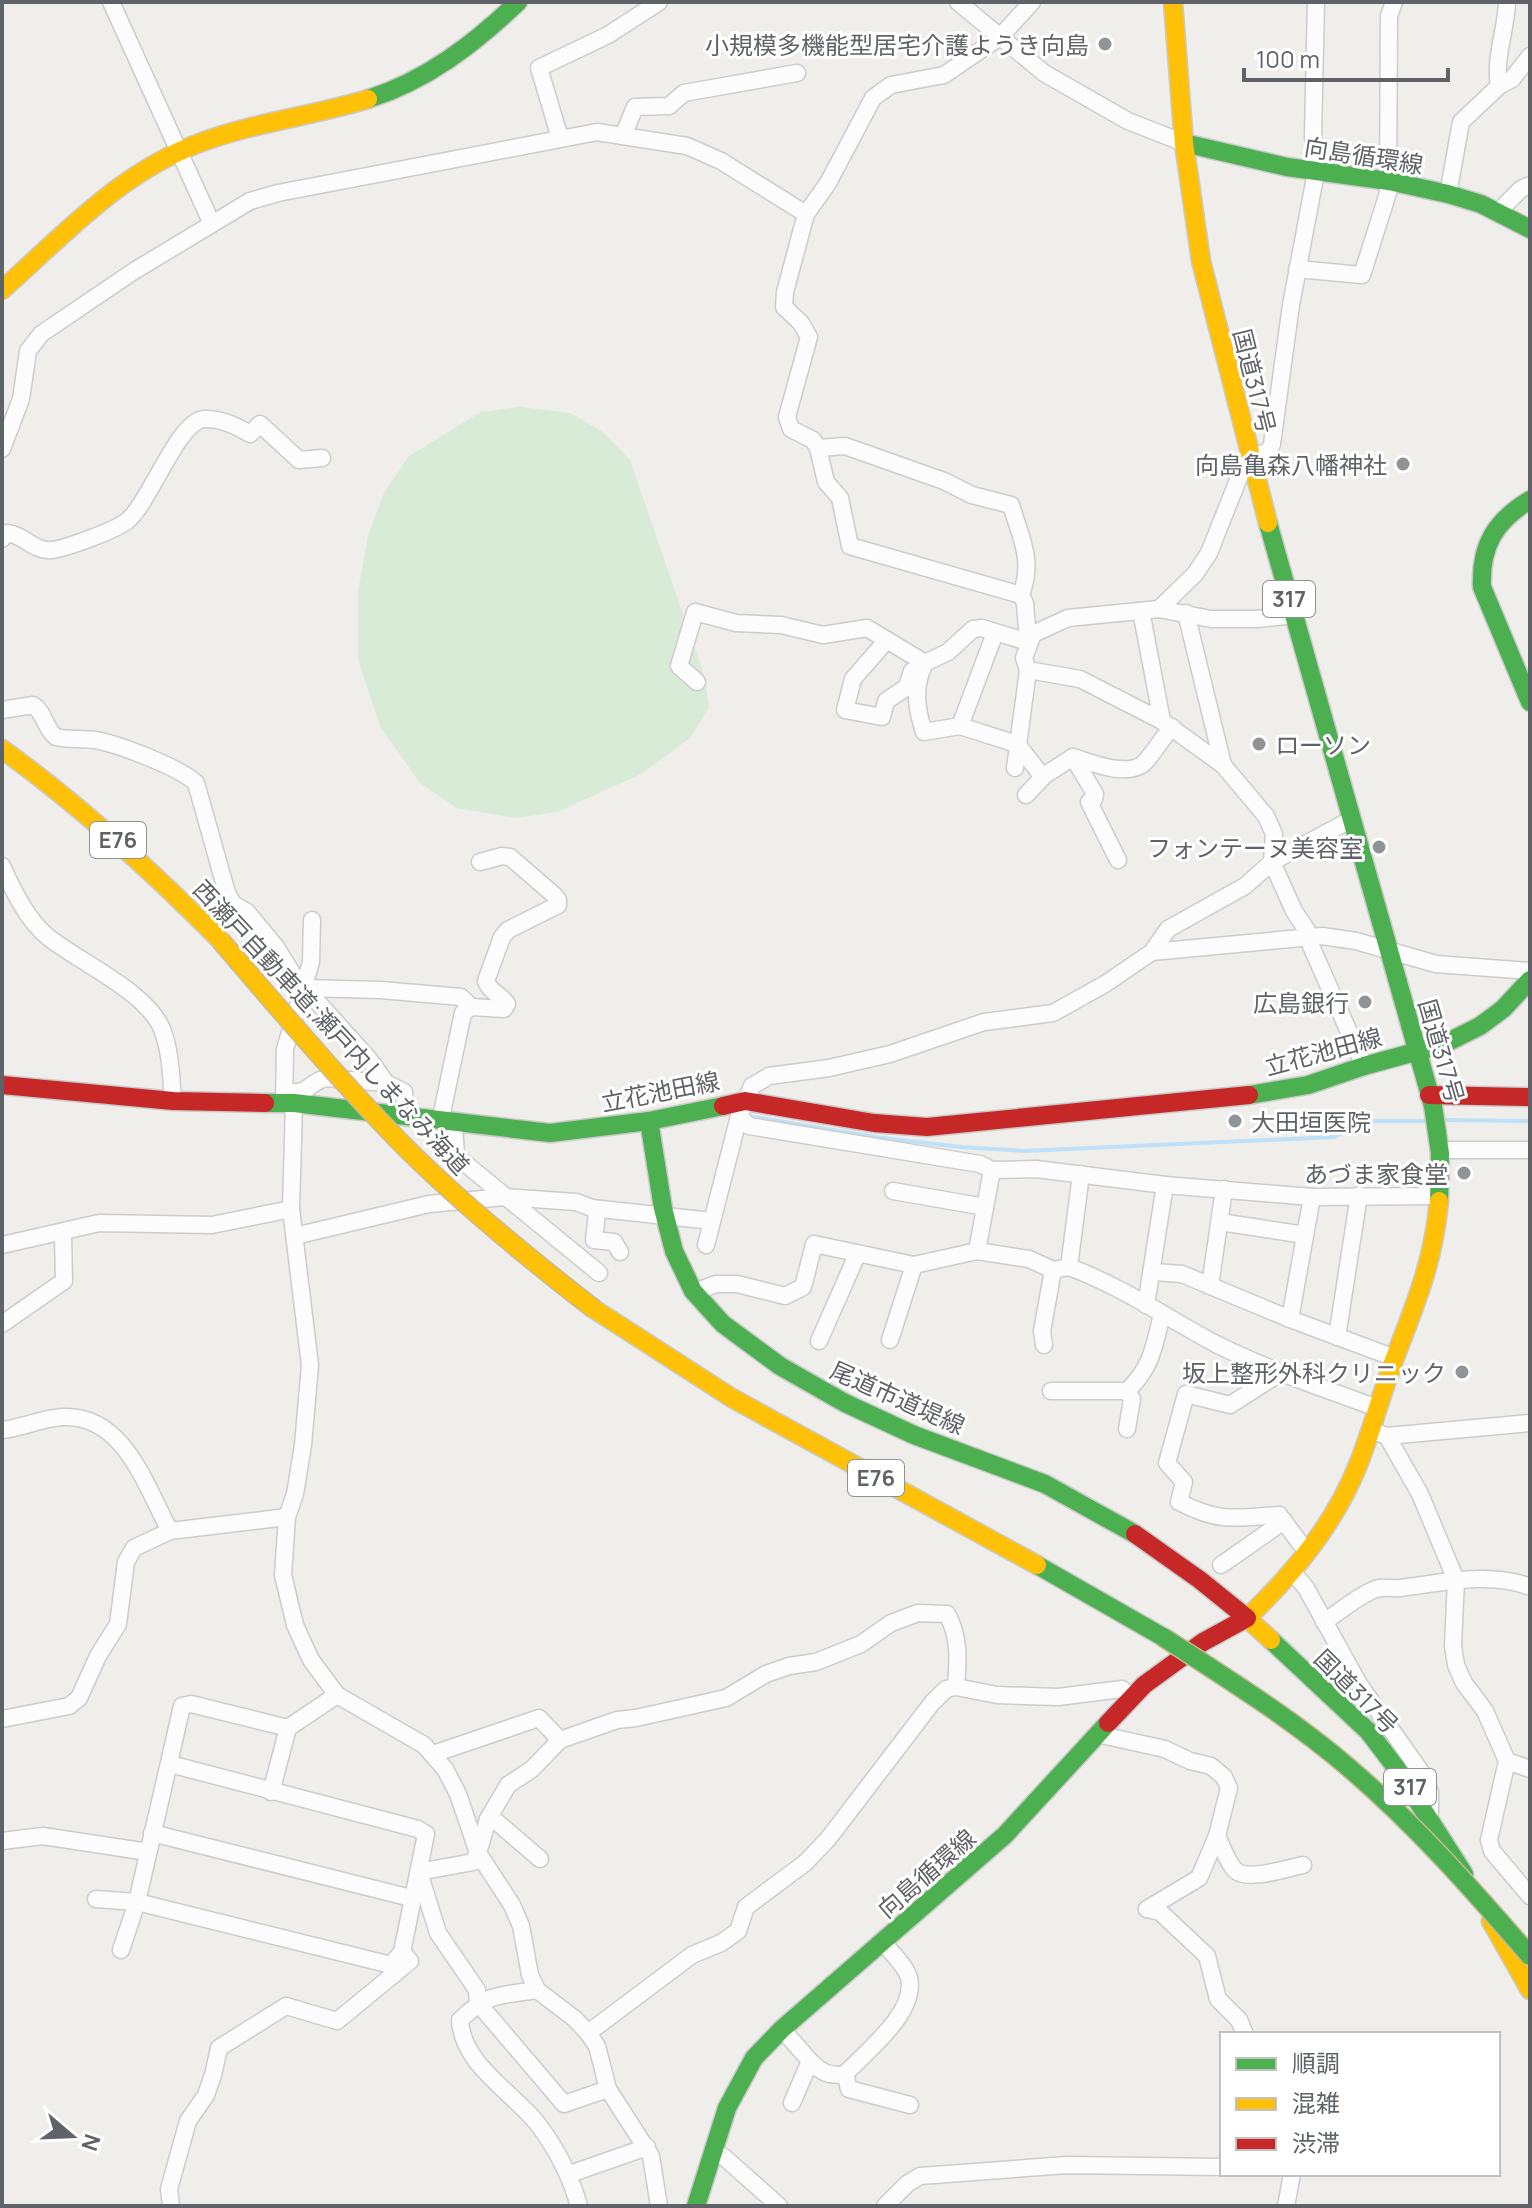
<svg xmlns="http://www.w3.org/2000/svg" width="1532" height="2208" font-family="Manrope,'Noto Sans JP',sans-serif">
<rect width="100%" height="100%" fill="#efeeea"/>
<path fill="#d8ebd6" d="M520 407 570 413 603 432 630 460 704 675 709 707 690 738 641 774 557 812 516 818 457 808 420 783 380 726 358 660V591L368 536 384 493 409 456 481 412Z"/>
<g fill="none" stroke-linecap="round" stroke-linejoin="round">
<g stroke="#bfe0f9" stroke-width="4">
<path d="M754 1117 875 1137 961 1147 1024 1151 1334 1137 1371 1121H1425"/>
<path d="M1446 1120 1530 1121"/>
</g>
<defs>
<g id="street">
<path d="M111 2 212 224"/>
<path d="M958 2 1044 73 1128 121 1184 143"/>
<path d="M1499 86C1494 58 1506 31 1507 2"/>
<path d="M623 136 635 107 669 106 684 93 797 73"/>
<path d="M560 138 539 68 608 35 659 2"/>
<path d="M1448 194 1461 122 1499 86 1512 79 1530 56"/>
<path d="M1498 212 1521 189 1530 185"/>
<path d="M1297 269 1362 275 1388 193 1389 16 1394 2"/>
<path d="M818 448 845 446 944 481 972 495 1011 505C1021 539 1034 559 1021 595"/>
<path d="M2 449 21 399 28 351 41 334 134 271 212 224 250 201 278 193 597 132 687 146 721 161 806 214"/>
<path d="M2 539 7 533C23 534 34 552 52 550 67 548 116 530 127 521 149 504 178 421 204 419 220 418 237 426 250 434L260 424 299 460 322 458"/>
<path d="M1159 609 1195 574 1209 553 1240 475 1251 458 1269 451 1272 444 1291 305 1316 172 1313 135 1316 2"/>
<path d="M1141 611 1162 721"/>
<path d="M1186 613 1223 765"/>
<path d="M1294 615 1257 619H1211L1159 609 1068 618 1033 634 1024 658 1028 670 1080 679 1162 721 1223 765 1266 816 1274 834 1272 862 1294 911 1312 938 1311 946 1364 1066"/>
<path d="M887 640 853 679 845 710 882 717 886 701 907 687 912 671"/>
<path d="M925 663C913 686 916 708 924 732L960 726 995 633"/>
<path d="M697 682 679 666 695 612 736 623 781 625 823 635 867 628 925 663 948 652 973 629 982 628 1028 642 1025 603 1021 595 850 546 840 498 826 482 818 448 813 440 791 429 787 417 809 337 801 323 784 307 785 292 806 214 828 183 873 98 891 85 944 75 1000 37 1032 2"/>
<path d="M2 710 33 705C45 713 45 729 56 737 69 740 82 738 95 740 118 744 179 767 196 783L227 893 233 904 247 912 276 947 297 981 305 988 381 990 461 997 471 1007"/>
<path d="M960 726 1017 744 1043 777"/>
<path d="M1073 757 1095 794 1094 799 1089 802 1118 860"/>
<path d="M1015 768 1028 670"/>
<path d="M1026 795 1045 775 1073 757C1092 763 1126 777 1143 764 1151 757 1163 737 1172 727"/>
<path d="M2 866C13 890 27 920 48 937 79 962 146 991 162 1029 171 1052 171 1077 173 1101"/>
<path d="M1152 952 1322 936 1356 941 1436 964 1530 971"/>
<path d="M305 988 369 1059 386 1083"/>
<path d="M285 1092C313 1094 306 1083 326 1078L386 1083 404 1092 405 1117"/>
<path d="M284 1103 285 1049 311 962 312 920"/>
<path d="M294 1103 291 1209 310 1365 303 1445 295 1494 287 1517 283 1575 295 1625 311 1660 337 1695 424 1745 445 1769 458 1794 478 1853 512 1905 521 1926 530 1975 537 1990 575 2019 588 2033 597 2046 608 2089 651 2156 659 2206"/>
<path d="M739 1116 749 1126 980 1164 992 1170 977 1251"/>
<path d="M440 1122 463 1013 471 1007 504 1009 507 1004C501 994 490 993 486 981L502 937 508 930 558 905V900L554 895 510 857 502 856 480 862"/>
<path d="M454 1124 456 1156 599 1273"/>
<path d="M1441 1150H1530"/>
<path d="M992 1170 1036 1169 1165 1185 1312 1197 1439 1196"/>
<path d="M893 1191 985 1207"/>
<path d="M592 1208 712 1221"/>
<path d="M1220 1222 1305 1235"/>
<path d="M295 1236 429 1204 504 1197 576 1202 592 1208 597 1213 594 1240 614 1242 620 1252"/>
<path d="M2 1245 99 1223 212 1225 291 1209"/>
<path d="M706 1245 739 1116 752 1086 769 1076 829 1068 890 1054 984 1022 1053 1013 1105 984 1152 952 1168 929 1245 886 1272 862 1352 819"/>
<path d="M1069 1267C1121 1286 1167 1318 1216 1344 1268 1370 1323 1388 1377 1408"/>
<path d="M1153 1272 1182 1274 1290 1319 1395 1358"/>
<path d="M1210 1286 1224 1189"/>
<path d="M694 1292 716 1284H737L785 1296 803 1287 814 1244 914 1265 977 1251 1029 1259 1053 1270"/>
<path d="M1146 1305 1165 1185"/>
<path d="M1290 1319 1312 1197"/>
<path d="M2 1324 64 1281 63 1233"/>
<path d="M1337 1337 1359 1195"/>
<path d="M890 1340 914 1265"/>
<path d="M819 1341 857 1255"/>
<path d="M1044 1345 1042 1331 1053 1270 1069 1267 1081 1174"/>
<path d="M1280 1373 1230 1405 1186 1394 1167 1463 1184 1482 1179 1502C1220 1523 1235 1518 1279 1515L1306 1551"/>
<path d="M1051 1391H1127C1152 1367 1154 1347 1162 1314"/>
<path d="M1127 1391 1132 1399 1127 1429"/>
<path d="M2 1430C22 1428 42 1418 63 1417 124 1414 146 1487 170 1531"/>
<path d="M1370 1430 1387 1436 1420 1494 1456 1580 1453 1646 1456 1665 1464 1683 1485 1711 1507 1761 1489 1840 1492 1851 1530 1896"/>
<path d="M1387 1436 1530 1423"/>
<path d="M1221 1565 1284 1521"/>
<path d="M1292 1571 1306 1588 1359 1684 1424 1776 1430 1792V1813"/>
<path d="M1324 1622C1339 1612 1354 1599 1371 1591 1381 1585 1390 1589 1401 1588 1441 1583 1491 1571 1530 1587"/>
<path d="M2 1719 69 1706 79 1698 98 1656 118 1624 126 1562 134 1548 170 1531 287 1517"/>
<path d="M1097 1734 1165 1749 1190 1761 1211 1766 1224 1777 1229 1788 1217 1836C1222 1846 1227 1862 1235 1870 1247 1882 1287 1868 1303 1865"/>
<path d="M560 1740 532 1769 508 1785 488 1819 478 1853 473 1862 419 1872 438 1933 477 1990 478 2003 564 2104 608 2089"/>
<path d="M433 1754 539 1718 560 1740 617 1720 636 1718 726 1698 766 1674 789 1666 816 1662 861 1644 891 1623 918 1613 947 1614C960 1637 958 1661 956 1687"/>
<path d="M1507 1761 1530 1769"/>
<path d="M271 1792 288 1728 337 1695"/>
<path d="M488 1819 497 1822 540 1859"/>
<path d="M152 1833 411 1898"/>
<path d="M2 1841 43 1836 148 1852"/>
<path d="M96 1899 137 1902 391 1965 402 1952 426 1834 418 1829 170 1764"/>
<path d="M1147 1909 1160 1912 1207 1956 1218 1999 1239 2020 1245 2034"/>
<path d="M1147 1909 1199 1878 1217 1836"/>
<path d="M121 1950 137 1902 182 1706 191 1704 288 1728"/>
<path d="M537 1990C499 1996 489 1992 460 2020 462 2064 511 2091 537 2123 557 2149 570 2174 579 2206"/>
<path d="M782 2029 810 2061 792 2103"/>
<path d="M588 2033 692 1955 721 1943 738 1931 746 1907 805 1863 828 1839 932 1703 946 1689 956 1687 997 1695 1058 1697 1122 1689 1132 1698"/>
<path d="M810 2061C821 2072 829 2077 845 2074L849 2089 910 2105"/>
<path d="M845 2074C867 2051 917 2012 909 1978 906 1966 891 1953 884 1943"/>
<path d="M713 2151 724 2157 779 2206"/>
<path d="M570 2174 647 2147"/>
<path d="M171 2206 169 2189 188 2121 206 2095 213 2075 219 2048 286 2006 337 2021 410 1961 402 1952"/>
<path d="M885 2206 907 2184 920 2176 1067 2165 1222 2167"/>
<path d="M1286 2206 1292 2174"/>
</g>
<g id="fast">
<path d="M368 99C426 81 474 44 518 2"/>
<path d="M1184 143 1287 167 1389 181 1448 194 1481 204 1530 229"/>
<path d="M1530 500C1495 521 1480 546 1482 587L1530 702"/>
<path d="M1268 523 1433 1106 1440 1153 1439 1201"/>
<path d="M1249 1095 1308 1085 1364 1066 1444 1044 1480 1026 1503 1009 1530 980"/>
<path d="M265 1103H294L550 1133 649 1121 723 1106"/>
<path d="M649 1121 663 1208 674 1251 693 1291 723 1324 780 1366 845 1403 914 1435 1045 1484 1135 1534"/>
<path d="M1037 1565 1163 1637"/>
<path d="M1271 1640 1368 1731 1397 1769 1464 1874"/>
<path d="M696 2206 727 2108 754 2058 782 2029 1005 1835 1108 1723"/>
</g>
<g id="slow">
<path d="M1173 2 1184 143 1201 261 1268 523"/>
<path d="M2 290C65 234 120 172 202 142 256 122 313 116 368 99"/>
<path d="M2 749C81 806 152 871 221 941"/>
<path d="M594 1309 732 1398 1037 1565"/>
<path d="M1271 1640 1247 1618C1293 1574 1334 1525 1358 1465 1372 1430 1381 1395 1394 1360 1416 1302 1433 1264 1439 1201"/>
<path d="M1491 1921 1530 1990"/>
</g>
<g id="jam">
<path d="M2 1085 173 1101 265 1103"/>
<path d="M1429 1095 1530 1097"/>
<path d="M723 1106 745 1101 874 1123 927 1127 1249 1095"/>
<path d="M1108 1723 1144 1685 1203 1642 1247 1618 1200 1580 1135 1534"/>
</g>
</defs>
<use href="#street" stroke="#cbcccc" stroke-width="19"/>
<use href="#fast" stroke="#cacacb" stroke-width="21"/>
<use href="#slow" stroke="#cacacb" stroke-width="21"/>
<use href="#jam" stroke="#cacacb" stroke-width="21"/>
<use href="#street" stroke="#fdfcfc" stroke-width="16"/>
<use href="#fast" stroke="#4caf50" stroke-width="18"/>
<use href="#slow" stroke="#ffc107" stroke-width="18"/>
<use href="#jam" stroke="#c62828" stroke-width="18"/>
<defs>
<path id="fast-bridge" d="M1163 1637C1226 1678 1291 1718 1348 1767 1415 1824 1473 1890 1530 1956"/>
<path id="slow-bridge" d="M221 941C281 1011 340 1081 404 1146 463 1205 528 1258 594 1309"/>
</defs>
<use href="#fast-bridge" stroke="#c8b996" stroke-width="21" stroke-linecap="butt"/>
<use href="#slow-bridge" stroke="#c8b996" stroke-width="21" stroke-linecap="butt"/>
<use href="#fast-bridge" stroke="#4caf50" stroke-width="18"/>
<use href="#slow-bridge" stroke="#ffc107" stroke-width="18"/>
</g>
<g fill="#919496" stroke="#fff" stroke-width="3">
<circle cx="1105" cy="44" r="8"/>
<circle cx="1403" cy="464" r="8"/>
<circle cx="1259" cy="744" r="8"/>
<circle cx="1379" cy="847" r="8"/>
<circle cx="1365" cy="1002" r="8"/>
<circle cx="1235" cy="1121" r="8"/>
<circle cx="1464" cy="1173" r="8"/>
<circle cx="1462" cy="1372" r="8"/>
</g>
<g text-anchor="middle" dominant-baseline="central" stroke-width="6" stroke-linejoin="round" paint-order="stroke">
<g fill="#fff" stroke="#8f9295" stroke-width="2">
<rect x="1263" y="581" width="52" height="36" rx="6"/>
<rect x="90" y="822" width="56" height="36" rx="6"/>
<rect x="848" y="1460" width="56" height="36" rx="6"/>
<rect x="1384" y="1769" width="52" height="36" rx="6"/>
</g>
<g font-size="22" font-weight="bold" fill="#5f6368">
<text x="1289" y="599">317</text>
<text x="118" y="840">E76</text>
<text x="876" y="1478">E76</text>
<text x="1410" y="1787">317</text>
</g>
<g font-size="24" fill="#5f6368" stroke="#fff" text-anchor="end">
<text x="1089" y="44">小規模多機能型居宅介護ようき向島</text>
<text x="1387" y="464">向島亀森八幡神社</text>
<text x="1275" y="744" text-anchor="start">ローソン</text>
<text x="1363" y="847">フォンテーヌ美容室</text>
<text x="1349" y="1002">広島銀行</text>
<text x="1251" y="1121" text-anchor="start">大田垣医院</text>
<text x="1448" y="1173">あづま家食堂</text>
<text x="1446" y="1372">坂上整形外科クリニック</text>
</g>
<g font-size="24" fill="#5f6368" stroke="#fff">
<text transform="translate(1364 155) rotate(9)">向島循環線</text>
<text transform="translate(1255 381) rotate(76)">国道317号</text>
<text transform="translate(332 1027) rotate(47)">西瀬戸自動車道;瀬戸内しまなみ海道</text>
<text transform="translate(1323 1051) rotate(-15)">立花池田線</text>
<text transform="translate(1442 1051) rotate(74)">国道317号</text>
<text transform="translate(660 1091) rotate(-11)">立花池田線</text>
<text transform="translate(898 1397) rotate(24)">尾道市道堤線</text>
<text transform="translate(1357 1691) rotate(45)">国道317号</text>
<text transform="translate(926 1873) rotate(-41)">向島循環線</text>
</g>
</g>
<rect width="1532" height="2208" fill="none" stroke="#5f6368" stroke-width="8"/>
<rect x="1220" y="2032" width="280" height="144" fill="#ffffff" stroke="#bfc1c3" stroke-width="2"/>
<rect x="1236" y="2058" width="40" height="12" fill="#4caf50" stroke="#bfc1c3" stroke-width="2"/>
<text x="1292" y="2072" font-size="24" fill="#5f6368">順調</text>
<rect x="1236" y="2098" width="40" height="12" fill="#ffc107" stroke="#bfc1c3" stroke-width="2"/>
<text x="1292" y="2112" font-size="24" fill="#5f6368">混雑</text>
<rect x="1236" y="2138" width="40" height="12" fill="#c62828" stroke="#bfc1c3" stroke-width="2"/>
<text x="1292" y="2152" font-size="24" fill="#5f6368">渋滞</text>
<g transform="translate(72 2136) rotate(109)" stroke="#ffffff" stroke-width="6" paint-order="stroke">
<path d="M0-6L14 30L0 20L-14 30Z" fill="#5f6368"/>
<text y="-12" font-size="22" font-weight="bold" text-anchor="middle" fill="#5f6368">N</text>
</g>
<path d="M1244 68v12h204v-12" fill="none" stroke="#5f6368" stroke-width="4"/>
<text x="1256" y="68" font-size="24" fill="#5f6368" stroke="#ffffff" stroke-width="6" paint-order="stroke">100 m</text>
</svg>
